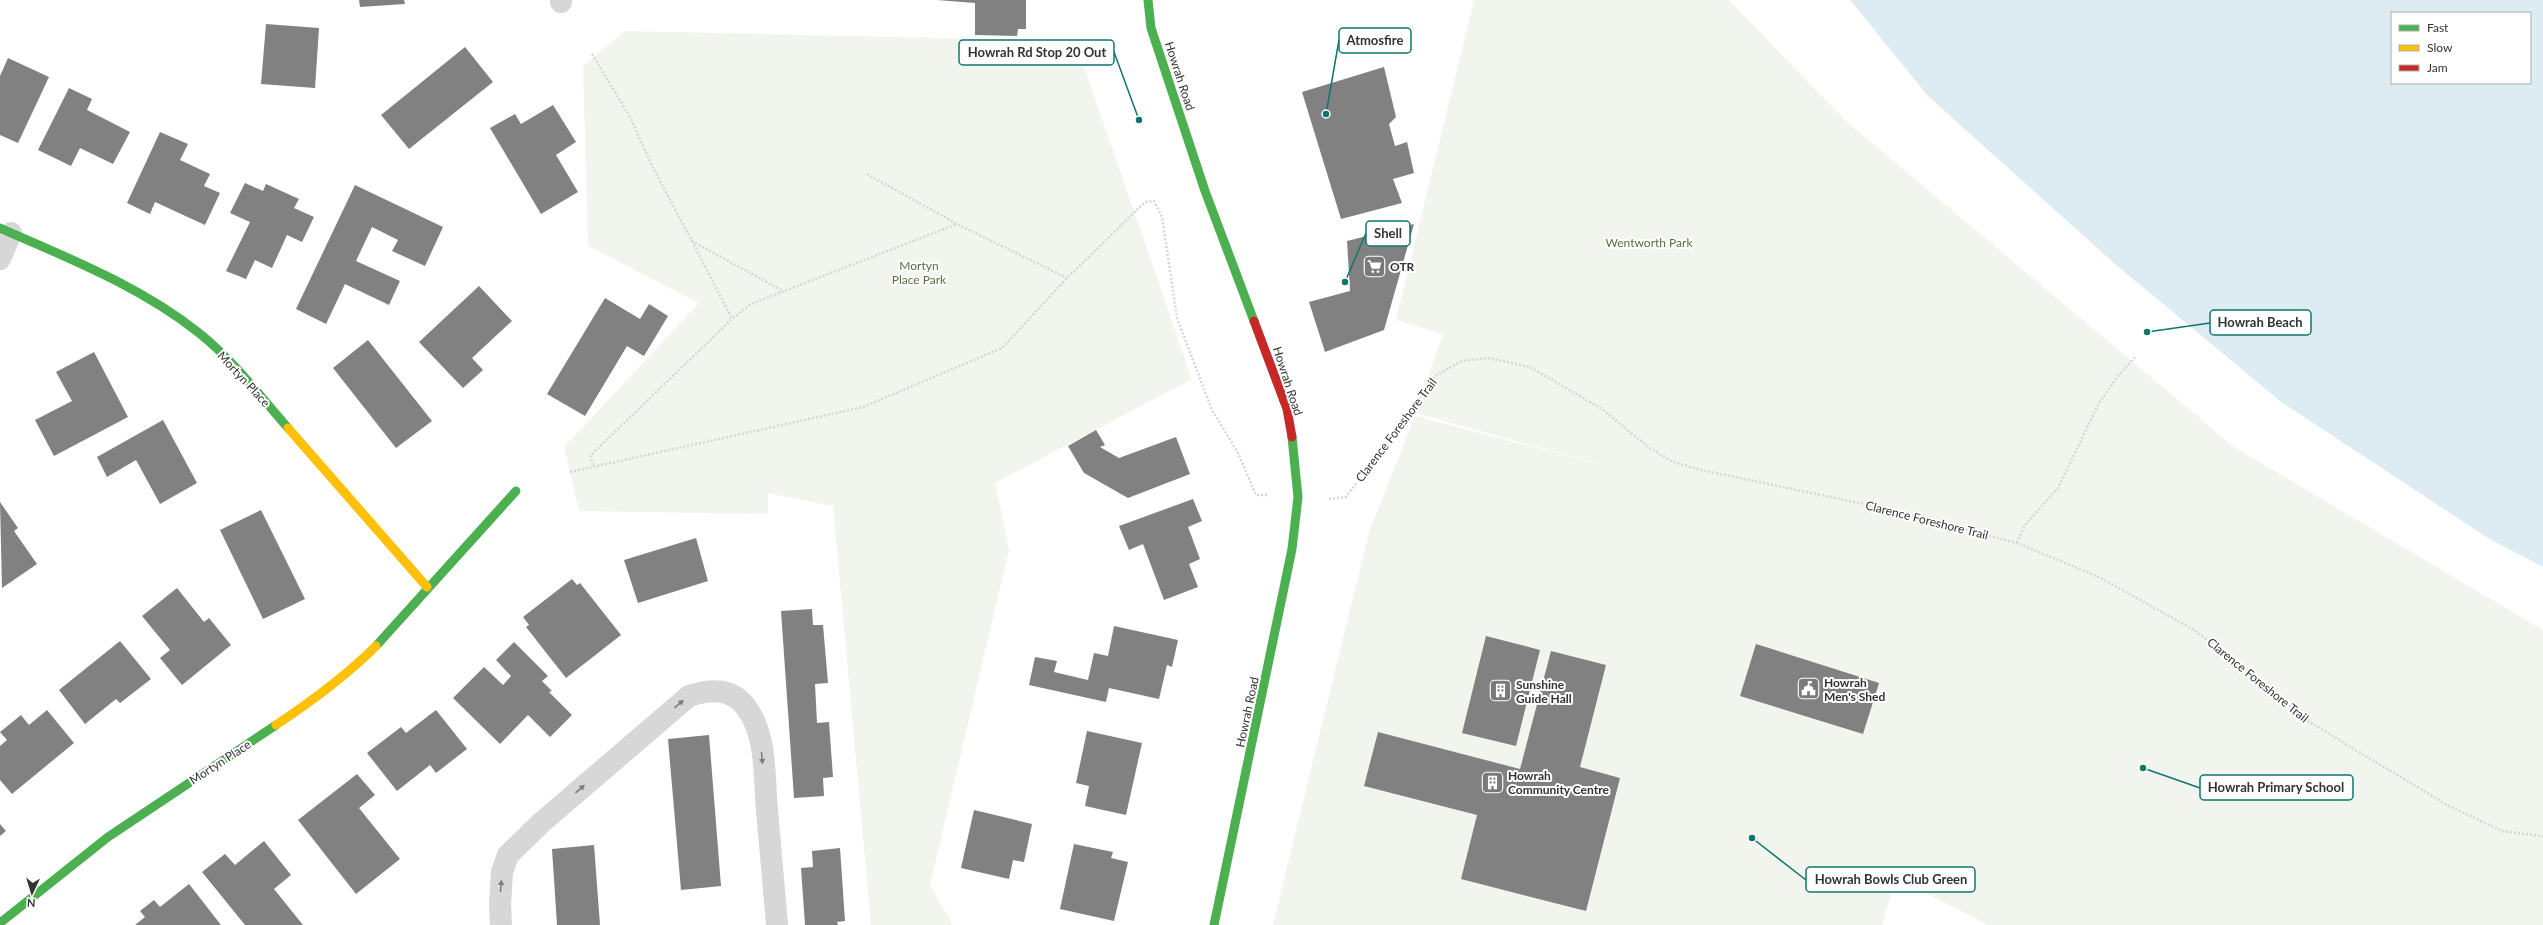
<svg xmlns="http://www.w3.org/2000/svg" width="2543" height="925" font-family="Lato,sans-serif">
<rect width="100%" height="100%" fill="#fff"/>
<g fill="#f1f5ed">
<path d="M1474 0H1729L1848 123 2234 447 2543 630V925H1988L1896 878 1882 925H1273L1369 532 1415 416 1621 470 1415 413 1443 334 1396 320Z"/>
<path d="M625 31 1075 41 1192 379 995 483 1009 550 930 885 953 925H871L833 506 768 493V514L579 511 564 447 699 303 588 246 583 66Z"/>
</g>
<path fill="#ddebf3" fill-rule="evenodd" d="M1850 0H2543V567L2488 538 2280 401 2114 263 1928 96ZM2392 13H2530V83H2392Z"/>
<g fill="#818181">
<path d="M359 0H404L405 4 360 7Z"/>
<path d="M937 0H1026V29H1018L1017 36 975 35V3Z"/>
<path d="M266 24 319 28 315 88 261 84Z"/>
<path d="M465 47 493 82 409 149 381 115Z"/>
<path d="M8 58 49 77 18 143 0 135V76Z"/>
<path d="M1384 67 1396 117 1389 124 1395 146 1407 142 1414 173 1393 179 1402 203 1341 219 1302 92Z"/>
<path d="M69 88 92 99 87 110 130 132 113 164 80 148 71 166 38 150Z"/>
<path d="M553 105 576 142 556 155 578 192 541 214 490 128 515 114 521 124Z"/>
<path d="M160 132 188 144 180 160 210 174 204 186 220 193 205 225 155 202 150 214 127 203Z"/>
<path d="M245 183 263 191 266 184 299 199 294 208 314 217 302 242 287 235 272 268 255 260 246 279 226 271 250 222 230 213Z"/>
<path d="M355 185 443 227 425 266 392 251 398 240 372 227 356 261 400 281 389 305 345 284 326 324 296 309Z"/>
<path d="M1414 224 1384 330 1325 352 1309 302 1350 291 1347 241Z"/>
<path d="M479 286 512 321 472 358 483 370 463 388 419 342Z"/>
<path d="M605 298 640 319 649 304 668 316 644 356 627 346 585 416 547 394Z"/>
<path d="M368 340 432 421 396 448 333 368Z"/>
<path d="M94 352 128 417 54 456 35 420 72 401 56 372Z"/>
<path d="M163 420 197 483 160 504 136 460 107 477 97 457Z"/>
<path d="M1096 430 1105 445 1100 447 1119 458 1176 437 1190 474 1128 498 1084 473 1068 446Z"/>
<path d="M1193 499 1202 521 1188 527 1200 559 1189 564 1198 587 1164 600 1143 544 1129 550 1119 526Z"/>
<path d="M0 502 18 528 14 531 37 564 2 588Z"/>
<path d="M261 510 305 599 263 619 220 530Z"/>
<path d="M696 538 708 581 638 603 624 560Z"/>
<path d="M572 579 577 585 580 583 621 635 566 678 526 627 529 625 523 617Z"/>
<path d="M177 588 204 622 209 618 231 645 182 685 160 658 170 650 142 616Z"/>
<path d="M812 609 813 625H823L828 683 815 684 817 723 829 722 833 777 823 778 824 796 794 798 781 611Z"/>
<path d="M1114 626 1178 640 1172 667 1167 665 1159 699 1109 688 1106 702 1029 685 1035 657 1057 661 1054 672 1088 680 1094 653 1108 656Z"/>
<path d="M1486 636 1540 650 1516 746 1462 733Z"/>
<path d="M120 641 151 679 120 703 116 699 85 724 59 690Z"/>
<path d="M514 642 548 676 542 681 552 691 549 692 572 715 550 737 528 715 500 744 453 698 484 667 503 685 511 676 496 660Z"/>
<path d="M1756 644 1879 683 1863 734 1740 696Z"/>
<path d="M1551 651 1606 665 1580 767 1620 778 1586 911 1461 879 1477 815 1364 786 1378 732 1520 769Z"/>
<path d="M47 710 74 743 12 794 0 780V746L7 740 0 732 21 715 29 725Z"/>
<path d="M436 710 467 749 436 773 430 765 397 791 367 753 401 727 406 733Z"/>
<path d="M1087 731 1142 743 1126 815 1085 806 1089 786 1076 783Z"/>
<path d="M709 735 721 886 681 890 668 739Z"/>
<path d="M357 774 375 795 359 808 400 859 356 894 298 820Z"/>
<path d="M974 810 1032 824 1024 862 1013 860 1009 879 961 868Z"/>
<path d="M0 824 6 831 0 836Z"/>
<path d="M264 841 291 875 274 889 303 925H245L202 872 225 854 235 865Z"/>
<path d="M1074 844 1113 852 1111 858 1128 862 1114 921 1060 909Z"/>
<path d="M594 845 600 925H557L552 849Z"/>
<path d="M840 848 845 921 837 922 838 925H805L801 868 813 867 812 851Z"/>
<path d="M189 884 221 925H135L145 917 140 911 154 900 160 907Z"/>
</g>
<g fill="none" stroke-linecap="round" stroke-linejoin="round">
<g stroke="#d6d6d6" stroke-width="2.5" stroke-dasharray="2 2" stroke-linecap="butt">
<path d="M592 54 630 117 653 168 692 241 781 290"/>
<path d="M867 174 957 224 1067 278"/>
<path d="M692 241 732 319"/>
<path d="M593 465 590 456 732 319 751 304 957 224"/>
<path d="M570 472 863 407 1002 348 1067 278 1145 202 1154 201 1162 217 1177 318 1212 410 1238 453 1256 495H1268"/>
<path d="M1329 499 1346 497 1435 376 1462 361 1488 358 1530 367 1602 409 1647 446 1671 461 1701 470 1888 509 2017 543 2099 577 2194 630 2255 675 2306 720 2447 805 2502 831 2543 836"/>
<path d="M2017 543 2025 525 2058 488 2099 403 2118 376 2135 357"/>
</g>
<path stroke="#d7d7d7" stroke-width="22" d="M501 925 500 904 502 872 508 855 541 823 689 696C711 689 733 687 748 710 767 738 764 778 767 810 770 848 774 887 777 925"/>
<g stroke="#d7d7d7" stroke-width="22">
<path d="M561 0V2"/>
<path d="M0 259 11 233"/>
</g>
<g stroke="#4caf50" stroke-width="9">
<path d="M1148 0 1151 28 1205 191 1254 321"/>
<path d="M0 228C68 258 140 286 199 333 233 360 260 396 288 428"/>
<path d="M376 646 516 491"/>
<path d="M0 923 108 837 276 725"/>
<path d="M1214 925 1292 549 1298 497 1292 437"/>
</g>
<g stroke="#ffc107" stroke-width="9">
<path d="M288 428 427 587"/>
<path d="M276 725C312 701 345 677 376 646"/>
</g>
<path stroke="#c62828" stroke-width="9" d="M1254 321 1287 409 1292 437"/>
</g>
<defs><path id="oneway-solid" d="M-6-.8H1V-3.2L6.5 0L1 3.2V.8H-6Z"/></defs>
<g fill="#7d7d7d">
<use href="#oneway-solid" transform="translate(679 704) rotate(-41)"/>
<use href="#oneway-solid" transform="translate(762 758) rotate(85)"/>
<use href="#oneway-solid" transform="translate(580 789) rotate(-41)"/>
<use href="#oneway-solid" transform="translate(501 886) rotate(-85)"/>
</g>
<defs>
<symbol id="supermarket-square" viewBox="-11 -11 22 22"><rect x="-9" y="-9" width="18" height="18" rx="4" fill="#7a7a7a" stroke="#fff"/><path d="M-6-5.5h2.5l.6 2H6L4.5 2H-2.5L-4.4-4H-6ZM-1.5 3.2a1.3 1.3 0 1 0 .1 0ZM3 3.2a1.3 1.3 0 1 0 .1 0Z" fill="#fff"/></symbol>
<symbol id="civic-square" viewBox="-11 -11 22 22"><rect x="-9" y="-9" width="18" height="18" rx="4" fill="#7a7a7a" stroke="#fff"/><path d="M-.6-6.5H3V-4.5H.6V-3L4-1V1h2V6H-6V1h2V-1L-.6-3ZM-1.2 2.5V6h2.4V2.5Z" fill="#fff"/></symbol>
<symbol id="building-square" viewBox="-11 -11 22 22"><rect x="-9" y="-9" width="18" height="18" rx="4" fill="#7a7a7a" stroke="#fff"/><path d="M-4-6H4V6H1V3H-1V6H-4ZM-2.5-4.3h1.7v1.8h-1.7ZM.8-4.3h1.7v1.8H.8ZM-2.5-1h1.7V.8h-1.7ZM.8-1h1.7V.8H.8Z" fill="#fff"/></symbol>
</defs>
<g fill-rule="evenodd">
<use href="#supermarket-square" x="1362" y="254" width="25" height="25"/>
<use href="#civic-square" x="1796" y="676" width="25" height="25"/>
<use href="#building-square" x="1488" y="678" width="25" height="25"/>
<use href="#building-square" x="1480" y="770" width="25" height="25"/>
</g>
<g text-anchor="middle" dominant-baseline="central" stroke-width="4" stroke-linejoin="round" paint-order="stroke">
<g font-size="12" fill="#333" stroke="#fff">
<text transform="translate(1180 76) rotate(72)">Howrah Road</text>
<text transform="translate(244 379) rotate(47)">Mortyn Place</text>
<text transform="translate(1288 381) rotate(72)">Howrah Road</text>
<text transform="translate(1396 430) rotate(-53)">Clarence Foreshore Trail</text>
<text transform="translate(1927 520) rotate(14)">Clarence Foreshore Trail</text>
<text transform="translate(2258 680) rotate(39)">Clarence Foreshore Trail</text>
<text transform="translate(1247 712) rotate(-78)">Howrah Road</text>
<text transform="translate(220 762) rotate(-33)">Mortyn Place</text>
</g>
<g font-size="12" fill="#56703f" stroke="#fff">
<text x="1649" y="242">Wentworth Park</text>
<text x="919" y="265">Mortyn<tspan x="919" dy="14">Place Park</tspan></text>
</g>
<g font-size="12" font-weight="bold" fill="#333" stroke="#fff" text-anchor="start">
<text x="1390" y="266">OTR</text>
<text x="1824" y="682">Howrah<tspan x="1824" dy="14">Men's Shed</tspan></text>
<text x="1516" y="684">Sunshine<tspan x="1516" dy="14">Guide Hall</tspan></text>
<text x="1508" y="775">Howrah<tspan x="1508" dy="14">Community Centre</tspan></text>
</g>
</g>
<path fill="none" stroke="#0f766e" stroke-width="1.5" d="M1326 114L1339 40M1139 120L1114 52M1345 282L1366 233M2147 332L2210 323M2143 768L2200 788M1752 838L1806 880"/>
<g fill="#0f766e" stroke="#fff" stroke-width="1.5">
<circle cx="1326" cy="114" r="4"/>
<circle cx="1139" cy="120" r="4"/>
<circle cx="1345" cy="282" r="4"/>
<circle cx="2147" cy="332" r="4"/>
<circle cx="2143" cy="768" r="4"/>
<circle cx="1752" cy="838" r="4"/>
</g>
<g fill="#fff" stroke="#0f766e" stroke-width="1.5">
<rect x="1339" y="28" width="72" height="25" rx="4"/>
<rect x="959" y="40" width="155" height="25" rx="4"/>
<rect x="1366" y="221" width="44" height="25" rx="4"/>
<rect x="2210" y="310" width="101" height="25" rx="4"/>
<rect x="2200" y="775" width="153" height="25" rx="4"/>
<rect x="1806" y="867" width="169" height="25" rx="4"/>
</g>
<g font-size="13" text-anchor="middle" font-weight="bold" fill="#333">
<text x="1375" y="45">Atmosfire</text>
<text x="1037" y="57">Howrah Rd Stop 20 Out</text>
<text x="1388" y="238">Shell</text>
<text x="2260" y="327">Howrah Beach</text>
<text x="2276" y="792">Howrah Primary School</text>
<text x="1891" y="884">Howrah Bowls Club Green</text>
</g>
<rect x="2391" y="12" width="140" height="72" fill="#ffffff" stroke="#adadad"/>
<rect x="2399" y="25" width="20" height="6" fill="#4caf50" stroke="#adadad"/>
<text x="2427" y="32" font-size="12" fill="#333333">Fast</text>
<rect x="2399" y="45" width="20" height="6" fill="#ffc107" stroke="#adadad"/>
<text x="2427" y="52" font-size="12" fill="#333333">Slow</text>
<rect x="2399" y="65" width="20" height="6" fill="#c62828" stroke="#adadad"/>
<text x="2427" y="72" font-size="12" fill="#333333">Jam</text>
<g transform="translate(32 893) rotate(184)" stroke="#ffffff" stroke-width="3" paint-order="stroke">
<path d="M0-3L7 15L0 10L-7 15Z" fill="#333333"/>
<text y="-6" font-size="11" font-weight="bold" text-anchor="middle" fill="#333333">N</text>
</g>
</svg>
